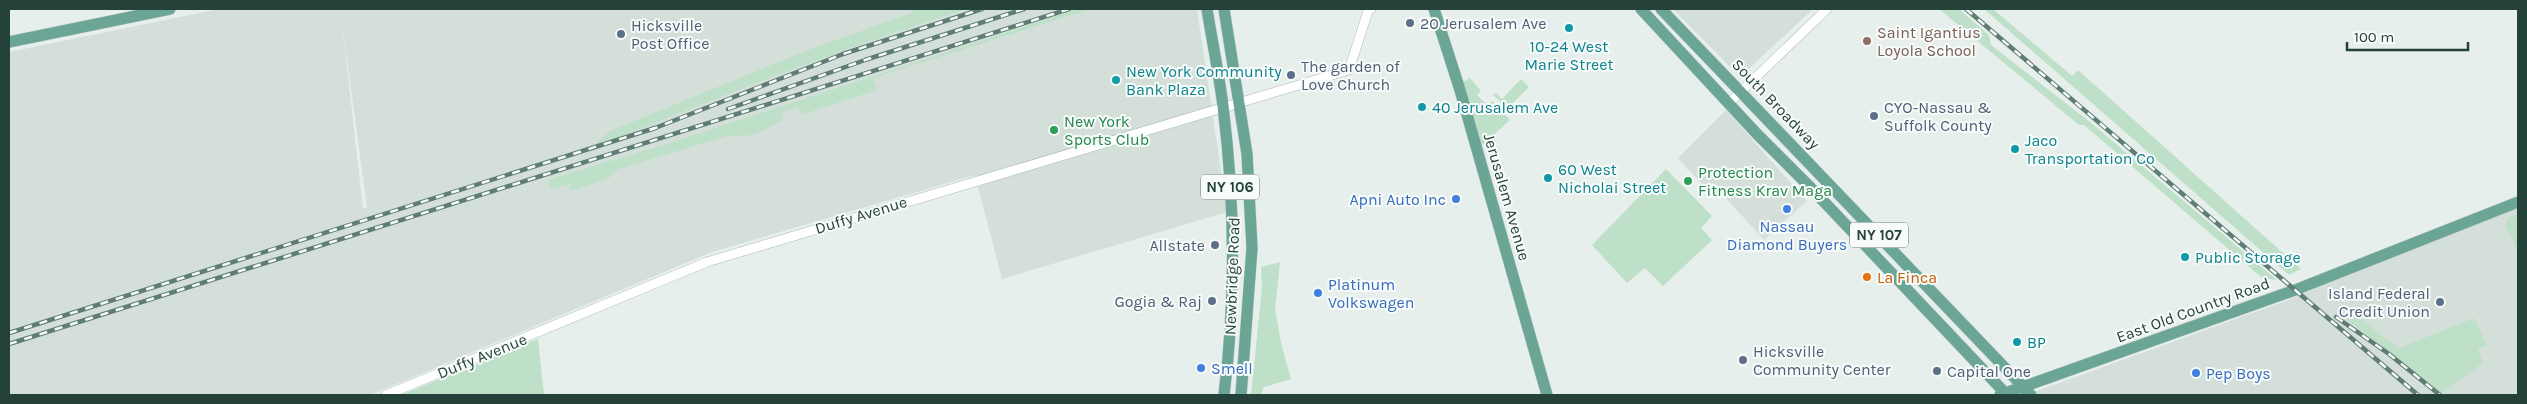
<svg xmlns="http://www.w3.org/2000/svg" width="2527" height="404" font-family="Karla,sans-serif">
<rect width="100%" height="100%" fill="#e6efeb"/>
<g fill="#d4dfda" fill-rule="evenodd">
<path d="M219 9H1197L1227 212 1002 279 975 175 712 252 370 395H9V52ZM342 23 367 207 363 209Z"/>
<path d="M1673 9H1813L1740 77Z"/>
<path d="M1726 110 1807 201 1764 240 1712 183 1707 189 1678 158Z"/>
<path d="M2518 204V395H2026L2288 300ZM2348 309 2399 348 2440 394 2341 315 2340 312Z"/>
</g>
<g fill="#bfe0c8">
<path d="M912 9H967C839 49 715 99 590 149L610 131 813 48 912 13Z"/>
<path d="M1078 9H1091L873 78 877 90 804 114 797 107 782 112 783 120C766 129 750 140 730 135L616 170 608 179 570 191V184L550 189 548 180 682 139Z"/>
<path d="M1939 9H1959L1989 35 1991 45 2090 122 2277 280 2262 278 2084 125H2079Z"/>
<path d="M1984 9H1993L2072 76 2078 70 2301 269 2289 275Z"/>
<path d="M1470 78 1481 91 1477 95 1487 105 1492 101 1510 120 1477 150 1458 85Z"/>
<path d="M1521 79 1529 87 1508 108 1493 95 1496 93 1502 99Z"/>
<path d="M1666 169 1712 216 1701 228 1712 240 1663 286 1645 268 1627 283 1592 245Z"/>
<path d="M2518 214V251L2505 224 2508 218Z"/>
<path d="M1280 262 1275 309 1281 343 1291 379 1264 387 1261 395H1251L1262 288 1261 267Z"/>
<path d="M2342 309H2348L2399 348 2474 318 2487 345 2478 349 2483 363 2440 394 2341 315Z"/>
<path d="M538 339 544 395H401Z"/>
</g>
<g fill="none" stroke-linecap="round" stroke-linejoin="round">
<defs>
<g id="minor">
<path d="M1729 103 1827 9"/>
<path d="M386 395 707 262 1349 70 1368 11 1371 9"/>
</g>
<g id="major">
<path d="M1207 9C1212 41 1219 74 1223 106 1235 202 1236 299 1224 395"/>
<path d="M1224 9 1247 154 1252 248 1241 395"/>
<path d="M1434 9 1460 90 1547 395"/>
<path d="M1641 9 1757 134 1811 188 2007 395"/>
<path d="M1661 9 2031 395"/>
<path d="M9 42 170 9"/>
<path d="M2000 395 2295 290 2518 202"/>
</g>
</defs>
<use href="#minor" stroke="#a8b8b2" stroke-width="10"/>
<use href="#major" stroke="#c2cac8" stroke-width="12"/>
<use href="#minor" stroke="#fff" stroke-width="9"/>
<use href="#major" stroke="#6aa596" stroke-width="11"/>
<defs>
<g id="rail">
<path d="M1966 9 2418 395"/>
<path d="M728 109 865 60 1024 9"/>
<path d="M650 130 843 54 982 9"/>
<path d="M2336 317 2389 354 2440 395"/>
<path d="M9 333 655 128"/>
<path d="M9 344 1069 9"/>
</g>
</defs>
<use href="#rail" stroke="#5f7d75" stroke-width="4.5"/>
<use href="#rail" stroke="#f7fbf9" stroke-width="2.5" stroke-dasharray="8" stroke-linecap="butt"/>
</g>
<g fill="#5c6f8a" stroke="#f7fbf9" stroke-width="2">
<circle cx="1410" cy="23" r="5"/>
<circle cx="621" cy="34" r="5"/>
<circle cx="1291" cy="75" r="5"/>
<circle cx="1874" cy="116" r="5"/>
<circle cx="1215" cy="245" r="5"/>
<circle cx="1212" cy="301" r="5"/>
<circle cx="2440" cy="302" r="5"/>
<circle cx="1743" cy="360" r="5"/>
<circle cx="1937" cy="371" r="5"/>
</g>
<g fill="#0f9aa8" stroke="#f7fbf9" stroke-width="2">
<circle cx="1569" cy="28" r="5"/>
<circle cx="1116" cy="80" r="5"/>
<circle cx="1422" cy="107" r="5"/>
<circle cx="2015" cy="149" r="5"/>
<circle cx="1548" cy="178" r="5"/>
<circle cx="2185" cy="257" r="5"/>
<circle cx="2017" cy="342" r="5"/>
</g>
<circle fill="#8d6e63" stroke="#f7fbf9" stroke-width="2" cx="1867" cy="41" r="5"/>
<g fill="#2e9e5b" stroke="#f7fbf9" stroke-width="2">
<circle cx="1054" cy="130" r="5"/>
<circle cx="1688" cy="181" r="5"/>
</g>
<g fill="#3f7fe0" stroke="#f7fbf9" stroke-width="2">
<circle cx="1456" cy="199" r="5"/>
<circle cx="1787" cy="209" r="5"/>
<circle cx="1318" cy="293" r="5"/>
<circle cx="1201" cy="368" r="5"/>
<circle cx="2196" cy="373" r="5"/>
</g>
<circle fill="#e8710a" stroke="#f7fbf9" stroke-width="2" cx="1867" cy="277" r="5"/>
<g text-anchor="middle" dominant-baseline="central" stroke-width="4" stroke-linejoin="round" paint-order="stroke">
<g fill="#f7fbf9" stroke="#637a73" stroke-width="1">
<rect x="1201" y="174.5" width="58" height="25" rx="4"/>
<rect x="1850" y="222.5" width="58" height="25" rx="4"/>
</g>
<g font-size="15" font-weight="bold" fill="#24423a">
<text x="1230" y="187">NY 106</text>
<text x="1879" y="235">NY 107</text>
</g>
<g font-size="16" fill="#4e5e75" stroke="#f7fbf9" text-anchor="start">
<text x="1420" y="23">20 Jerusalem Ave</text>
<text x="631" y="25">Hicksville<tspan x="631" dy="18">Post Office</tspan></text>
<text x="1301" y="66">The garden of<tspan x="1301" dy="18">Love Church</tspan></text>
<text x="1884" y="107">CYO-Nassau &amp;<tspan x="1884" dy="18">Suffolk County</tspan></text>
<text x="1205" y="245" text-anchor="end">Allstate</text>
<text x="2430" y="293" text-anchor="end">Island Federal<tspan x="2430" dy="18">Credit Union</tspan></text>
<text x="1202" y="301" text-anchor="end">Gogia &amp; Raj</text>
<text x="1753" y="351">Hicksville<tspan x="1753" dy="18">Community Center</tspan></text>
<text x="1947" y="371">Capital One</text>
</g>
<g font-size="16" fill="#785e54" stroke="#f7fbf9" text-anchor="start">
<text x="1877" y="32">Saint Igantius<tspan x="1877" dy="18">Loyola School</tspan></text>
</g>
<g font-size="16" fill="#0d838f" stroke="#f7fbf9" text-anchor="start">
<text x="1569" y="46" text-anchor="middle">10-24 West<tspan x="1569" dy="18">Marie Street</tspan></text>
<text x="1126" y="71">New York Community<tspan x="1126" dy="18">Bank Plaza</tspan></text>
<text x="1432" y="107">40 Jerusalem Ave</text>
<text x="2025" y="140">Jaco<tspan x="2025" dy="18">Transportation Co</tspan></text>
<text x="1558" y="169">60 West<tspan x="1558" dy="18">Nicholai Street</tspan></text>
<text x="2195" y="257">Public Storage</text>
<text x="2027" y="342">BP</text>
</g>
<g font-size="16" fill="#24423a" stroke="#f7fbf9">
<text transform="translate(1776 104) rotate(46)">South Broadway</text>
<text transform="translate(1507 197) rotate(74)">Jerusalem Avenue</text>
<text transform="translate(861 215) rotate(-17)">Duffy Avenue</text>
<text transform="translate(1232 276) rotate(-88)">Newbridge Road</text>
<text transform="translate(2193 310) rotate(-20)">East Old Country Road</text>
<text transform="translate(482 356) rotate(-22)">Duffy Avenue</text>
</g>
<g font-size="16" fill="#27864d" stroke="#f7fbf9" text-anchor="start">
<text x="1064" y="121">New York<tspan x="1064" dy="18">Sports Club</tspan></text>
<text x="1698" y="172">Protection<tspan x="1698" dy="18">Fitness Krav Maga</tspan></text>
</g>
<g font-size="16" fill="#366cbe" stroke="#f7fbf9" text-anchor="start">
<text x="1446" y="199" text-anchor="end">Apni Auto Inc</text>
<text x="1787" y="226" text-anchor="middle">Nassau<tspan x="1787" dy="18">Diamond Buyers</tspan></text>
<text x="1328" y="284">Platinum<tspan x="1328" dy="18">Volkswagen</tspan></text>
<text x="1211" y="368">Smell</text>
<text x="2206" y="373">Pep Boys</text>
</g>
<g font-size="16" fill="#c56008" stroke="#f7fbf9" text-anchor="start">
<text x="1877" y="277">La Finca</text>
</g>
</g>
<rect width="2527" height="404" fill="none" stroke="#24423a" stroke-width="20"/>
<path d="M2347 42v8h121v-8" fill="none" stroke="#24423a" stroke-width="2.5"/>
<text x="2354" y="42" font-size="15" fill="#24423a" stroke="#f7fbf9" stroke-width="4" paint-order="stroke">100 m</text>
</svg>
